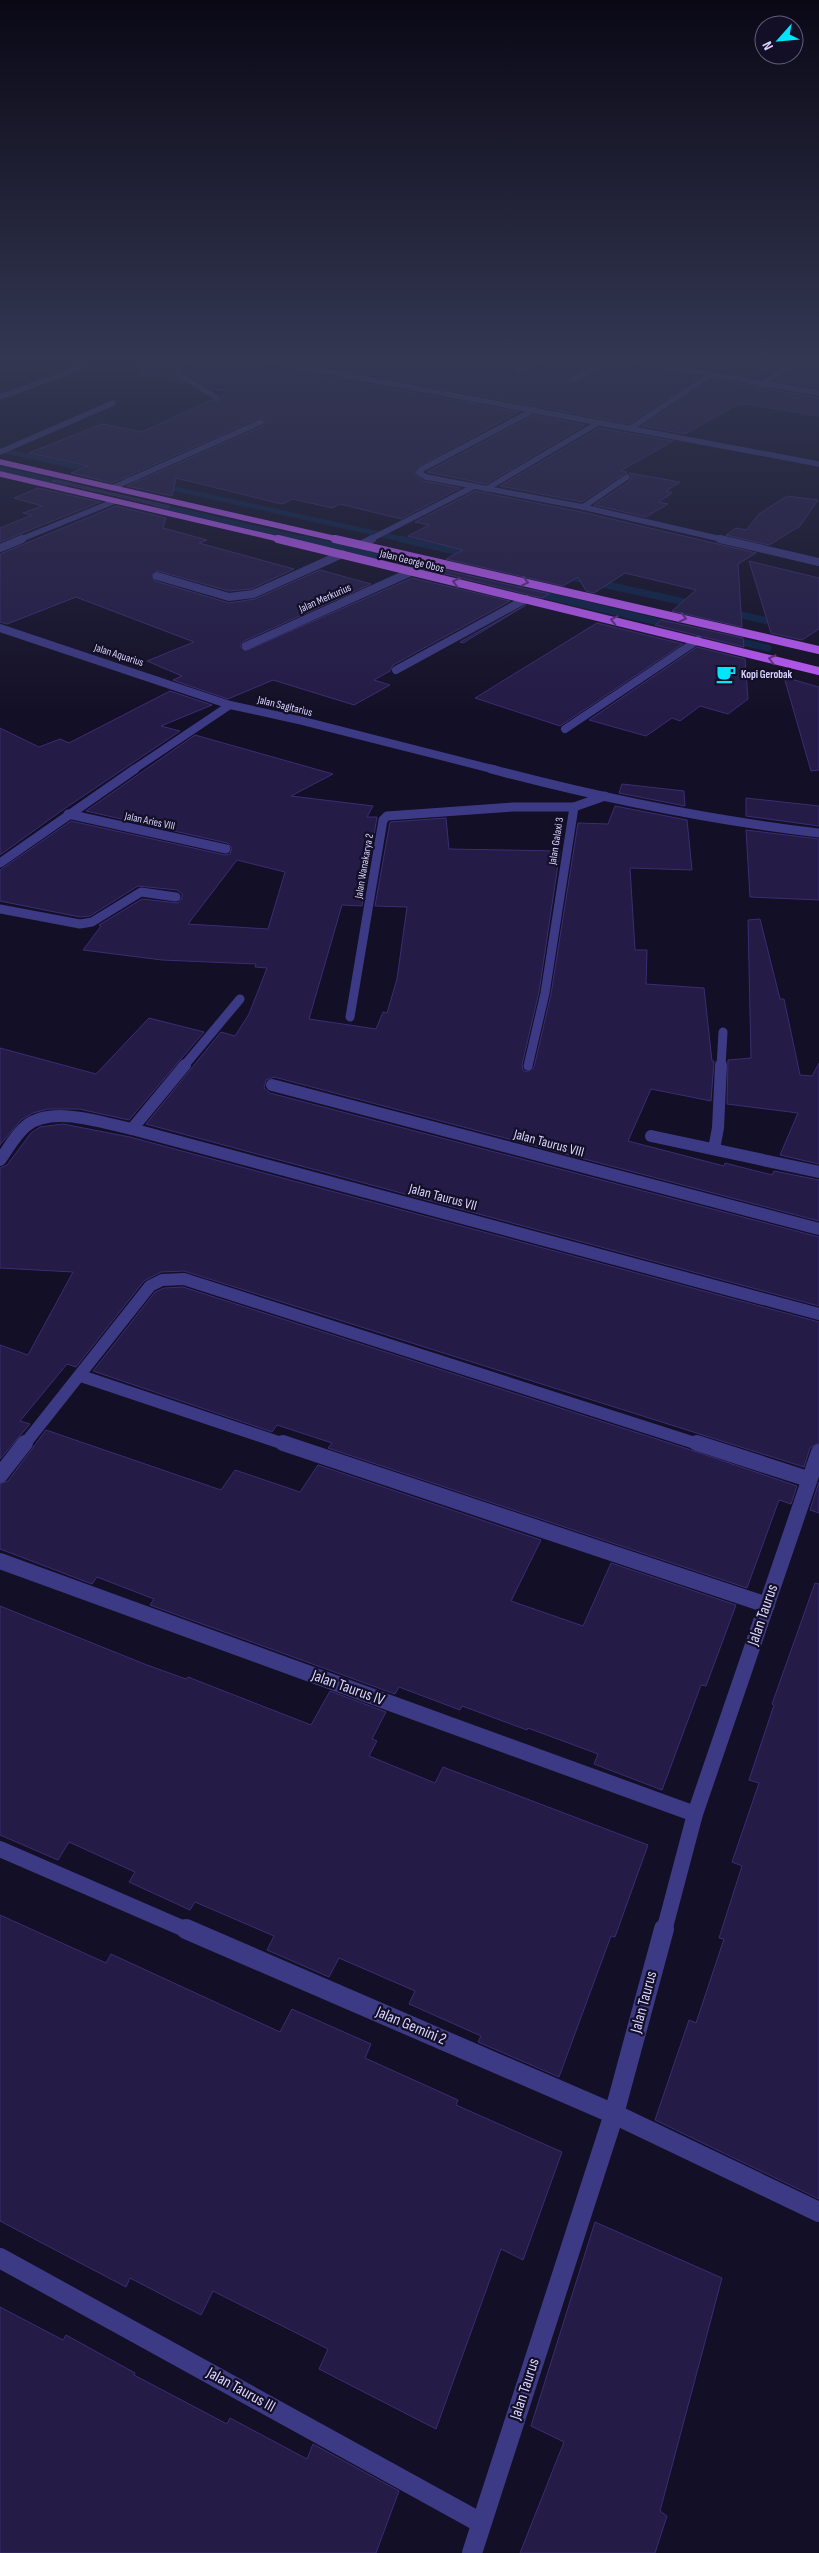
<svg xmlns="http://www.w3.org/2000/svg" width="819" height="2553" font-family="'Sofia Sans Condensed',sans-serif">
<rect width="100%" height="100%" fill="#130f26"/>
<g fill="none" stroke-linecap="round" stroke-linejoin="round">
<g stroke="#0c2248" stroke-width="5">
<path d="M0 450 406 540"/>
<path d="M0 469 67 484"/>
<path d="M155 505 309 540"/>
</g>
<g stroke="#0c2248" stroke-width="7">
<path d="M303 539 378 556"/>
<path d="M401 539 473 555"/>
<path d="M398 560 443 571"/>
<path d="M562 575 698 605"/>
<path d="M531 592 671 625"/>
<path d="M728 612 781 624"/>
<path d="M728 639 768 648"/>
</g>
</g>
<g fill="#241b47" stroke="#3b2d73" fill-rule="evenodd">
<path d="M141 360H178L173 364 174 376 184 383 139 375Z"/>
<path d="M194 360H260L264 365 519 412 419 466 415 475 424 481 460 488 401 519 340 504 332 508 293 499 282 504 176 478 172 496 127 486 263 426 266 422 262 417 112 483 71 473 88 466 29 453 102 424 142 432 211 400 220 402 221 396 230 392 210 388 183 371V368L191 364Z"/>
<path d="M290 360H529L513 368V373L517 376 542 364 545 360H600L569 376 568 382 572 385 612 364 615 360H623L627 365 699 377 629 424Z"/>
<path d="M655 360H819V388L775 381 796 368V363L792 360 761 378Z"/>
<path d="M712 379 819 398V416L740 403 685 434 642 426Z"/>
<path d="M534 415 585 425 486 484 427 472Z"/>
<path d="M599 428 673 441 620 471 627 472 582 502 500 486Z"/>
<path d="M629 473 680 482 666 491 672 493 658 502 668 504 646 517 594 505 630 481 632 476Z"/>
<path d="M56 480 111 493 169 506 168 508 52 481Z"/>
<path d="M38 488 100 502 0 542V528L32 515 23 513 42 506 14 498Z"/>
<path d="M475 491 582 512 756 553 738 564 742 627 672 611 696 590 625 573 594 593 586 591 578 577 563 586 446 559 463 550 408 536 429 525 415 522Z"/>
<path d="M787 496 818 500 800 526 769 545 726 535 736 528 746 530 759 514Z"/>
<path d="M116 506 166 518 163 528 207 540 199 543 294 569 251 589 229 591 158 571 152 575 155 581 229 603 255 599 320 570 371 584 244 641 240 646 245 651 412 578 510 601 393 665 390 671 374 680 390 685 354 705 273 680 228 699 181 683 173 680 182 676 147 661 194 642 76 597 7 624 0 622V554Z"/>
<path d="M749 561 819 578V629L802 640 771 633Z"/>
<path d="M431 567 549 594 542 598 426 569Z"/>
<path d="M526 605 463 643 460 642Z"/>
<path d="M661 620 743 638 744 647 655 625Z"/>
<path d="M597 623 683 644 560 726 475 698Z"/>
<path d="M697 647 745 659 748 699 728 714 700 706 680 721 672 718 646 736 589 720Z"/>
<path d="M784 677 819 687V770L811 771Z"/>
<path d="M170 691 212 705 161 726 180 731 64 809 0 855V728L39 747 60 739 69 743Z"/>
<path d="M195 735 333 774 291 796 373 806 367 817H377L362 906 342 905 309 1019 376 1029 383 1012 387 1013 397 979 407 907 375 906 390 822 446 818 449 849 560 851 539 992 522 1065 523 1070 527 1072 534 1067 551 994 578 823 608 824 615 806 687 820 692 870 630 868 635 950H647L646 984 704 988 712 1061H714L711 1101 651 1089 628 1141 724 1166 725 1163 772 1175 774 1171 819 1180V1221L274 1077 266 1080 264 1088 270 1093 819 1237V1306L146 1124 221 1032 235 1036 249 1014 267 968 255 967 256 964 162 960 83 950 101 926 99 925 142 899 178 903 182 898V894L177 890 138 886 90 916 80 917 0 901V870L71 821 225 855 230 854 232 848 227 843 86 811ZM237 860 285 872 268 929 188 924Z"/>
<path d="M622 784 684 791 685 806 619 793Z"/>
<path d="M746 798 819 806V826L746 816Z"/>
<path d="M746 830 819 839V900L750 897Z"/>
<path d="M760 919 780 999H784L800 1075 812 1076 819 1063V1164L780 1155 798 1113 727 1104 728 1060 751 1058 748 920Z"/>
<path d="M149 1018 204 1032 129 1120 79 1109H48L33 1113 21 1120 0 1145V1048L96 1074Z"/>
<path d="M63 1124 130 1137 819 1322V1443L810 1448 804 1467 184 1271 161 1272 144 1281 76 1367 67 1364 20 1421 30 1424 0 1459V1345L28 1355 73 1272 0 1268V1168L7 1165 31 1133 40 1127Z"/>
<path d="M183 1287 691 1450 797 1486 791 1504 779 1500 747 1588 328 1448 332 1443 277 1425 272 1432 93 1371 155 1292 164 1288Z"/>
<path d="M46 1430 221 1490 235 1470 300 1492 318 1465 541 1540 511 1601 583 1626 611 1563 736 1605 706 1686 701 1685 662 1790 594 1764 598 1754 528 1728 527 1730 462 1706 460 1710 399 1687 395 1694 150 1605 154 1599 97 1577 92 1584 0 1549V1484L8 1481Z"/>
<path d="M819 1482V1513L810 1510Z"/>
<path d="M815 1583 819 1584V2199L655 2120 689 2020 696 2023 724 1939 719 1938 742 1866 732 1862 759 1783 749 1780 774 1705 772 1704Z"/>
<path d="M0 1606 147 1665 186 1679 188 1677 311 1725 330 1691 386 1712 372 1739 377 1741 369 1756 435 1783 443 1767 648 1845 615 1937 611 1936 559 2077 478 2042 481 2036 409 2004 415 1991 339 1958 329 1977 267 1950 274 1936 195 1902 190 1910 129 1882 135 1872 69 1842 58 1860 0 1835Z"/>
<path d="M0 1915 106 1963 111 1954 280 2032 292 2009 371 2044 365 2058 458 2100 456 2105 562 2152 523 2260 501 2249 436 2429 319 2369 328 2349 213 2291 201 2315 130 2278 126 2287 0 2221Z"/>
<path d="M595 2222 722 2278 660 2511 667 2516 655 2553H520L564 2442 531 2426Z"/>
<path d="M0 2307 63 2340 66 2335 135 2373 134 2375 227 2424 230 2418 307 2459 313 2444 399 2491 376 2553H0Z"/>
</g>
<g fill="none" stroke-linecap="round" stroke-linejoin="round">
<g stroke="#3d3a85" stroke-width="5.5">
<path d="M189 360 178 365V374L217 398"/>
<path d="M265 360 819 464"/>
<path d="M628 360 819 393"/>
<path d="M517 371 540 360"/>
<path d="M572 380 610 360"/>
<path d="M761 384 792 365"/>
<path d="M0 397 86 366"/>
<path d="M534 410 422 469 419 473 426 477 583 507 725 540"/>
<path d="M631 428 710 375"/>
<path d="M0 452 113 403"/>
<path d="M112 488 261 422"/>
<path d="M486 489 598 423"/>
<path d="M583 507 627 477"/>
<path d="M19 540 115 501"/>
<path d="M369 540 473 487"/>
</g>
<g stroke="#3d3a85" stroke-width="8">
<path d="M720 539 819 562"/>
<path d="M362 544 372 539"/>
<path d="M0 548 22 539"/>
<path d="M157 576 229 597 253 594 342 554"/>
<path d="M0 628 230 705"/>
<path d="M246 646 413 571"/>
<path d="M396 670 526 599"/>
<path d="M565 729 698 640"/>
<path d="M133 770 230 705 303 721 496 770"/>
</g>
<g stroke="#3d3a85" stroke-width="9">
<path d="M491 769C600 798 708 820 819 833"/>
<path d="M68 814 226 849"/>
<path d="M0 863 135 769"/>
<path d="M0 909 80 924 92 922 141 892 176 897"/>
<path d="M350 1017 383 820 387 816 513 807H574"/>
<path d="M184 1066 240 999"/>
<path d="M528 1066 545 993 574 807 605 796"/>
<path d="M721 1066 723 1032"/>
</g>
<g stroke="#3d3a85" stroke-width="12">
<path d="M272 1085 819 1229"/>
<path d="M132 1129 185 1065"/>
<path d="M651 1136 819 1172"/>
<path d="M714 1149 718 1128 721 1065"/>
<path d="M0 1160C8 1149 15 1135 26 1126 52 1105 103 1123 132 1129L819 1314"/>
<path d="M81 1376 287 1445"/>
<path d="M24 1445 150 1286 162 1280 184 1279 701 1445"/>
</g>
<g stroke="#3d3a85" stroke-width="16">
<path d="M283 1443 767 1605"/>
<path d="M697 1443 808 1479"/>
<path d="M0 1475 25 1443"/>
<path d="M0 1561 695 1814"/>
<path d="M0 1849 189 1931"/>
<path d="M664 1931 695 1814 819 1452"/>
</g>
<g stroke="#3d3a85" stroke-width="20">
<path d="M186 1929 614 2114 819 2212"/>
<path d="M0 2258 481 2523"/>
<path d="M472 2553 614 2114 664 1929"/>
</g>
<g stroke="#c25bff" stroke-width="5.5">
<path d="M0 462 341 540"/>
<path d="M0 474 283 540"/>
</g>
<g stroke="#c25bff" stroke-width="8">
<path d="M278 539 819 671"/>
<path d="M335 539 819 650"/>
</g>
</g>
<defs><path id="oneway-chevron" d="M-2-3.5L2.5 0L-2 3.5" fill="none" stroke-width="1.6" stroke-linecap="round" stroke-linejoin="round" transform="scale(1.25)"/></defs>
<g stroke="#623188">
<use href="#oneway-chevron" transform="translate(456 582) rotate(-166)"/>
<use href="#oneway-chevron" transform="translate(525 582) rotate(13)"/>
<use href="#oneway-chevron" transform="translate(683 618) rotate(13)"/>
<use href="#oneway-chevron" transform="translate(614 620) rotate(-167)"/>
<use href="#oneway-chevron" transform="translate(772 659) rotate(-166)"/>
</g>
<linearGradient id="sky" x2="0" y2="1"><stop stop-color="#0a0815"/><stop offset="0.5" stop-color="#333752"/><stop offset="1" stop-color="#333752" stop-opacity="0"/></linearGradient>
<rect width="819" height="717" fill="url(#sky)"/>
<defs>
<symbol id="cafe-bare" viewBox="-9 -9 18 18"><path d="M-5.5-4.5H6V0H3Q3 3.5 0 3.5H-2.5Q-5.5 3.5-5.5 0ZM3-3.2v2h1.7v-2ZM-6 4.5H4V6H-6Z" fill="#00e5ff" stroke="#130f26" stroke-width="2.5" paint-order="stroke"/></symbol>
</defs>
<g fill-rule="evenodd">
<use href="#cafe-bare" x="712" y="660" width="28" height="28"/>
</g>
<g text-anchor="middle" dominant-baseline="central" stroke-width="4.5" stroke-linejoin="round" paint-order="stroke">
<g font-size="11" fill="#d9d4ff" stroke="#130f26">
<text transform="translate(412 561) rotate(14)">Jalan George Obos</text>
<text transform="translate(325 598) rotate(-24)">Jalan Merkurius</text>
<text transform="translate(119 655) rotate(18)">Jalan Aquarius</text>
<text transform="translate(285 706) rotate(14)">Jalan Sagitarius</text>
<text transform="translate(150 821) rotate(12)">Jalan Aries VIII</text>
<text transform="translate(556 841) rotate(-81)">Jalan Galaxi 3</text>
<text transform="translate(364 866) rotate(-80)">Jalan Wanakarya 2</text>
</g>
<g font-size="11" font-weight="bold" fill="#d9d4ff" stroke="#130f26" text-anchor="start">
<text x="741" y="674">Kopi Gerobak</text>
</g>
<g font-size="14" fill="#d9d4ff" stroke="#130f26">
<text transform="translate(549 1143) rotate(15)">Jalan Taurus VIII</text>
<text transform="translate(443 1197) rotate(15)">Jalan Taurus VII</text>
</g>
<g font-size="16" fill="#d9d4ff" stroke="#130f26">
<text transform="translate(763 1615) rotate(-71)">Jalan Taurus</text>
<text transform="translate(348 1688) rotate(20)">Jalan Taurus IV</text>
<text transform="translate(644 2002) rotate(-75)">Jalan Taurus</text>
<text transform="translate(411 2026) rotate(23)">Jalan Gemini 2</text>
<text transform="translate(525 2389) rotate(-72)">Jalan Taurus</text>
<text transform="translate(241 2390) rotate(29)">Jalan Taurus III</text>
</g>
</g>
<g transform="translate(779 40) rotate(243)"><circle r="24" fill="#130f26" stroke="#625e7d"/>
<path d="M0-4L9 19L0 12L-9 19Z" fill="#00e5ff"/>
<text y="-8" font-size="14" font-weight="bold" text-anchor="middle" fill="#d9d4ff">N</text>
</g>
</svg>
